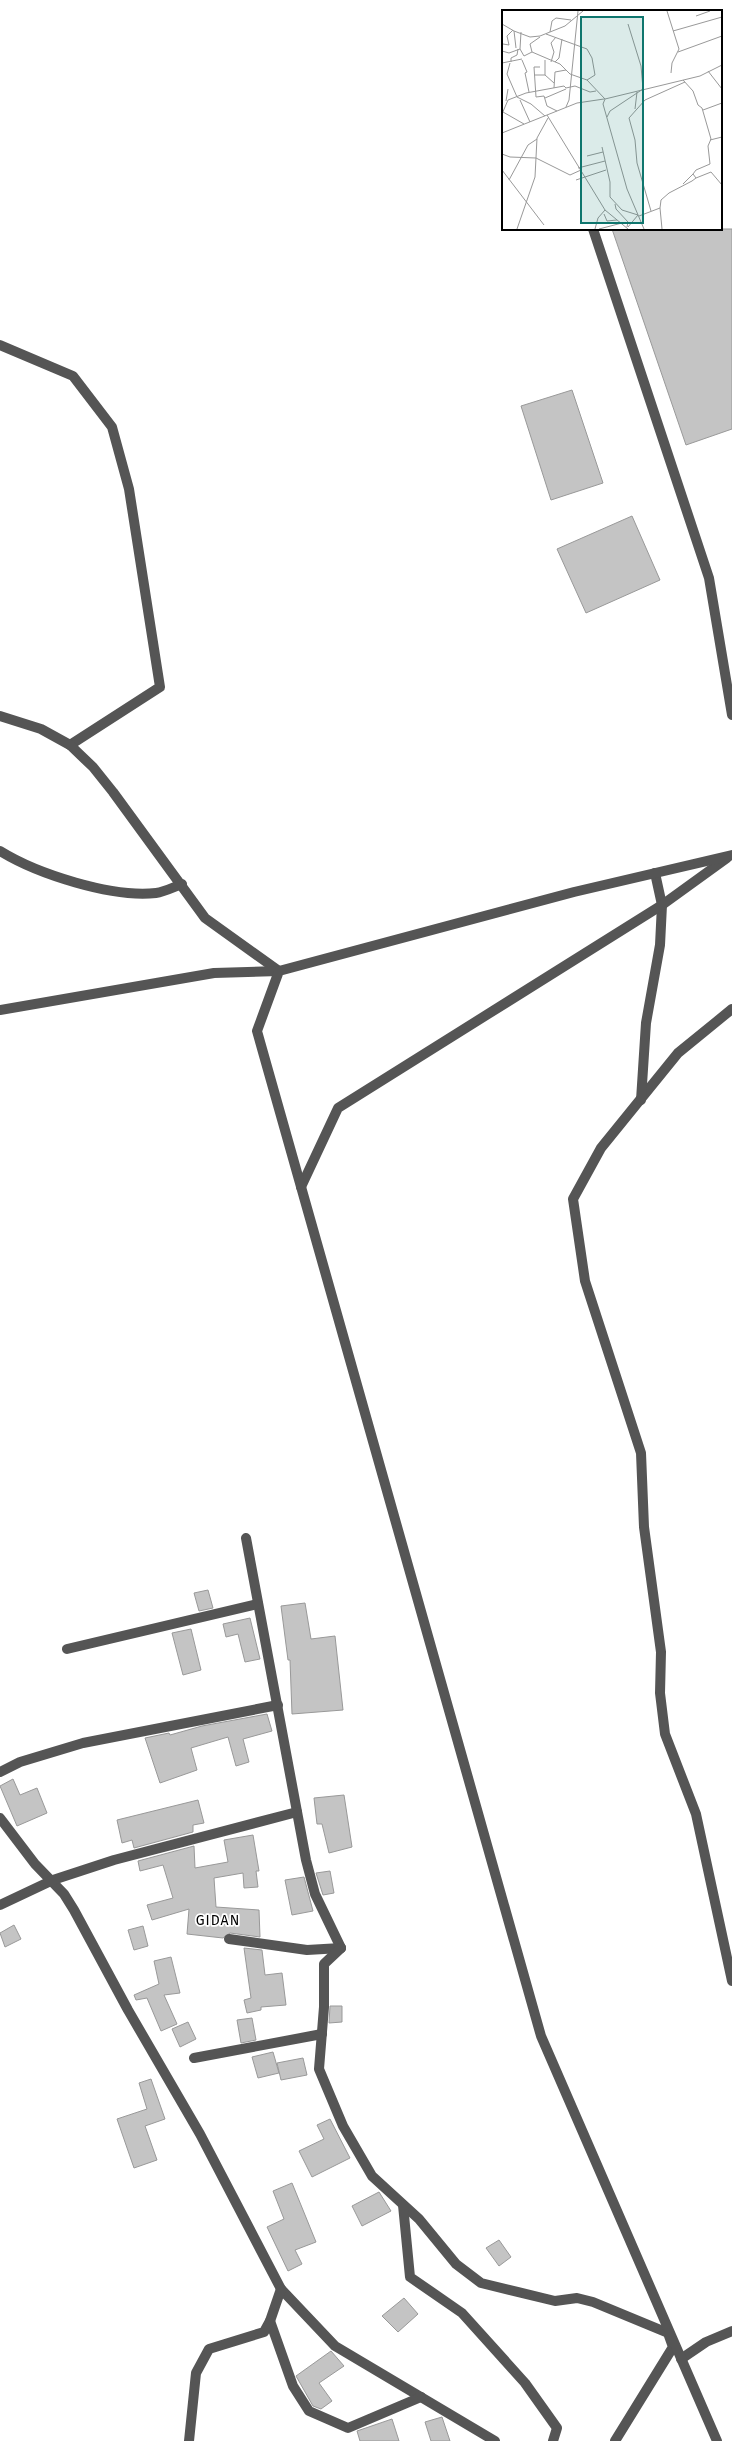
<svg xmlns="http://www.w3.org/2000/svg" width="732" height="2441" font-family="'Fira Sans',sans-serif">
<rect width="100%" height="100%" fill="#fff"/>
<g fill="#c4c4c4" stroke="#999">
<path d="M612 229H732V429L686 445Z"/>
<path d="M572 390 603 483 551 500 521 406Z"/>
<path d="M632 516 660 580 586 613 557 549Z"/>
<path d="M208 1590 213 1608 199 1611 194 1593Z"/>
<path d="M305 1603 311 1639 335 1636 343 1710 292 1714 290 1660H288L281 1606Z"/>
<path d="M250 1618 260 1659 245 1662 238 1634 226 1637 223 1624Z"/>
<path d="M191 1629 201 1670 183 1675 172 1633Z"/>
<path d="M267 1714 272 1731 243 1739 249 1762 236 1766 228 1737 191 1748 197 1770 160 1783 145 1738 169 1733 170 1735 202 1726Z"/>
<path d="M13 1779 20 1795 37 1788 47 1813 17 1826 0 1786Z"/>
<path d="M344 1795 352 1847 329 1853 322 1824H317L314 1798Z"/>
<path d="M198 1800 204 1823 193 1825V1832L134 1848 132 1840 122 1843 117 1820Z"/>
<path d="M253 1835 259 1871H256L258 1887 244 1888 243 1873 214 1878 216 1907 259 1910 260 1937 230 1933 223 1938 187 1934 189 1909 152 1920 147 1905 173 1898 163 1865 140 1871 138 1861 194 1846 195 1868 228 1862 224 1840Z"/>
<path d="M330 1871 334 1893 323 1895 316 1873Z"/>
<path d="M304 1877 313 1911 292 1915 285 1880Z"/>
<path d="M14 1925 21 1939 5 1947 0 1933Z"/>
<path d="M143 1926 148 1946 134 1950 128 1930Z"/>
<path d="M244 1948 262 1950 265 1975 282 1973 286 2005 261 2007V2010L247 2013 244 2000 251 1998Z"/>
<path d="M171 1957 180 1993 164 1995 177 2024 161 2031 147 1998 136 2000 134 1995 159 1984 154 1961Z"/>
<path d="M330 2006H342V2022L329 2023Z"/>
<path d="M252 2018 256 2040 241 2043 237 2020Z"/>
<path d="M188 2022 196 2039 180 2047 172 2029Z"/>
<path d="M273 2052 279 2073 258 2078 252 2057Z"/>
<path d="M303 2058 307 2075 281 2080 277 2063Z"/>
<path d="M151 2079 165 2119 145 2126 157 2160 134 2168 117 2119 147 2109 139 2083Z"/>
<path d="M330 2119 350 2158 312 2177 299 2151 324 2139 317 2125Z"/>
<path d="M292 2183 316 2242 295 2250 302 2264 288 2271 267 2227 284 2219 273 2191Z"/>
<path d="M379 2192 391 2211 362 2226 352 2206Z"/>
<path d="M499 2240 511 2257 499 2266 486 2248Z"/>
<path d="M404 2298 418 2314 398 2332 382 2316Z"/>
<path d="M331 2351 344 2366 319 2383 332 2401 321 2409 313 2406 296 2376Z"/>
<path d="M442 2417 450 2441H431L425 2422Z"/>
<path d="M392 2419 399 2441H360L357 2431Z"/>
</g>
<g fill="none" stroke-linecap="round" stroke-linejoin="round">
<g stroke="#555" stroke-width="10">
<path d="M593 229 709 578 732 715"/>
<path d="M0 345 73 376 112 427 129 489 160 687 70 745"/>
<path d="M0 716 41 729 70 745 93 767 113 792 205 918 279 971"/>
<path d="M0 851C37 874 112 898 156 893 164 892 174 887 182 884"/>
<path d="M732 1009 678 1053 601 1148 573 1199 585 1281 641 1453 644 1527 661 1652 660 1693 665 1734 696 1814 732 1981"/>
<path d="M0 1010 214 973 279 971"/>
<path d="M641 1100 646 1023 660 945 662 905 655 873"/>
<path d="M301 1187 338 1108 662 905 727 858"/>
<path d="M246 1538 306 1860 315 1894 341 1948"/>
<path d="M67 1649 258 1604"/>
<path d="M0 1772 20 1762 83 1743 278 1705"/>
<path d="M0 1818 35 1864 64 1894 74 1910 128 2010 200 2134 281 2289 335 2346 495 2441"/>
<path d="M0 1905 53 1880 114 1860 297 1812"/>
<path d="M229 1939 307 1950 341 1948"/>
<path d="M341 1948 324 1964V2007L319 2069 343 2126 372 2176 419 2219 456 2264 481 2283 555 2301 577 2298 593 2302 668 2333 673 2347 615 2441"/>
<path d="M194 2058 322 2034"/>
<path d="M403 2205 410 2277 462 2313 525 2383 557 2428 553 2441"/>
<path d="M270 2321 293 2386 309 2411 348 2428 421 2397"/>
<path d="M681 2359 706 2342 732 2331"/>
<path d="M189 2441 196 2373 209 2349 264 2332 270 2321 281 2289"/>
<path d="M717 2441 541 2036 257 1031 279 971 574 892 732 855"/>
</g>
</g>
<g text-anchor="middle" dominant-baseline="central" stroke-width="3.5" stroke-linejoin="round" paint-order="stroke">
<g font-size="14" letter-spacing="1" fill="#000" stroke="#fff">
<text x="218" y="1920">GIDAN</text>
</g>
</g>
<g transform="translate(502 10)">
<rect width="220" height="220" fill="#fff"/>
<path fill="none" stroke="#999" stroke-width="1" d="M165 1 177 39 170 53 169 63M194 6 208 1M0 14 12 21 14 38M12 21 28 27 38 26 63 16 81 1M171 21 220 7M48 22 50 11 54 8 69 10M44 24 85 39 90 48 93 65 85 70M1 34 7 35 5 26 11 20M18 39 19 22M0 41 7 43 18 39 22 46 30 42 58 54 68 64 85 70 103 89M30 42 28 34 38 27M176 42 220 26M20 50 25 62 23 63 27 82M43 50V65M9 52V48L15 45 16 39M49 52 52 42 49 33 54 27M53 52 57 48 60 29M0 53 20 49M8 53 5 64 15 87 29 94 43 106M38 57H32L34 87 42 86 45 96 55 101M206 61 220 79M32 65H43L52 73M52 78 53 62 64 60M43 88 64 79M18 90 28 112M4 91 6 79M64 97 67 90 76 1M133 99 135 82M201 100 220 93M1 102 22 114M0 104 6 90 24 83 62 76 64 78 73 76 88 82 94 81M45 105 103 200 126 219M105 107 108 101 141 79 139 56 126 14M0 123 75 93 102 89M208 130 220 127M100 137 108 172V187L120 200 136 205 126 217M0 144 8 147 34 148 68 165 79 160M85 146 101 142M76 158 103 151M0 160 42 215M194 168 209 162 220 175M7 170 26 135 35 129M74 170 104 160M181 174 191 164M113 194 114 199 126 212 125 217M158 198 160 219M149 201 135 153 133 130 127 108 143 90 183 72M102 204 105 211 115 210M137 206 158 198 159 190 167 183 190 171 194 168 191 164 194 160 208 154 206 136 209 129 200 98 196 95 191 81 181 70M15 219 33 167 35 128 46 108M93 219 96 208 103 200M97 219 120 213M142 219 125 179 101 94 103 89 198 66 220 55"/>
<path fill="#0f766e" fill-opacity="0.15" stroke="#0f766e" stroke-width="2" d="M79 7H141V213H79Z"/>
<rect width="220" height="220" fill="none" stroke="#000" stroke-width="2"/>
</g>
</svg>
